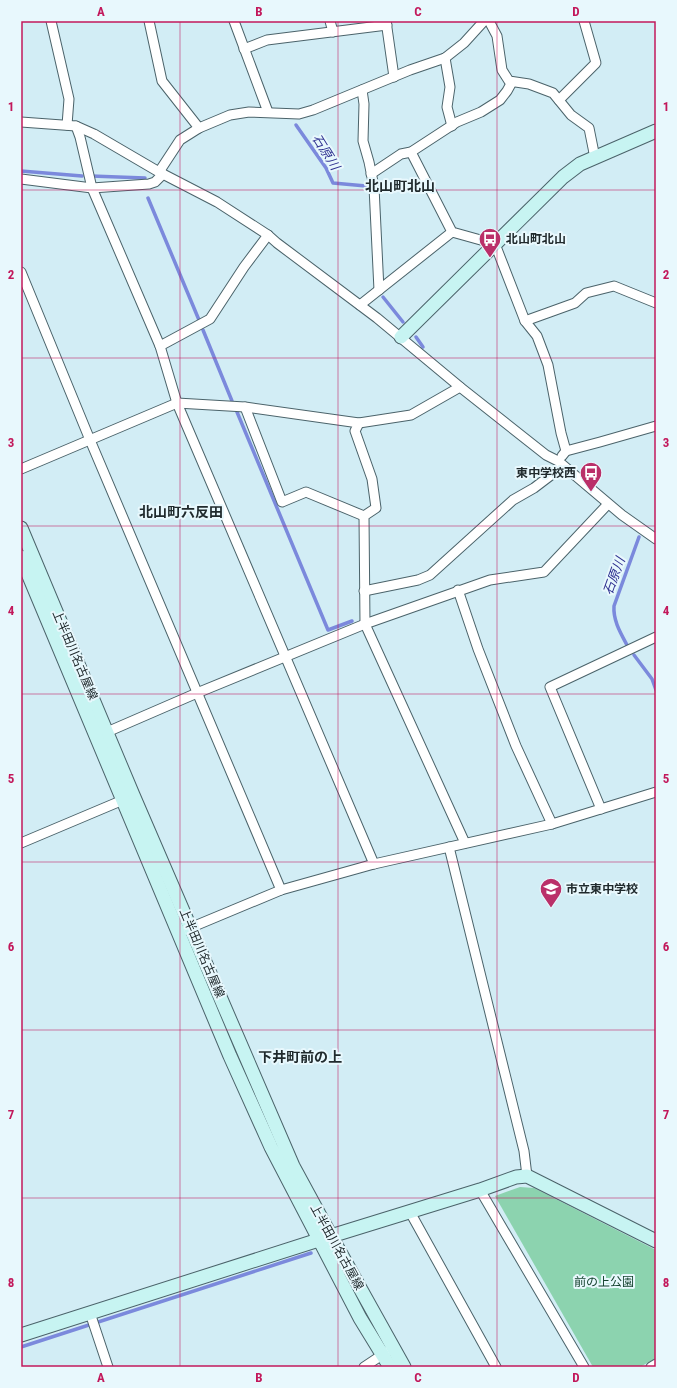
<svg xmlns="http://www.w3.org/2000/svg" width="677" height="1388" viewBox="0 0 677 1388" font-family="'Roboto Condensed','Noto Sans JP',sans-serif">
<rect width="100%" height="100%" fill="#d2edf5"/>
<polygon fill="#8cd3af" points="520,1187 534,1188 656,1250 656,1358 640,1367 593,1367 495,1196"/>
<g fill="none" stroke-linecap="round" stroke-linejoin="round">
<g stroke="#7b89dc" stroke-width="3.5">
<polyline points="296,125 326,168 333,183 366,186"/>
<polyline points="21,171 82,176"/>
<polyline points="91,176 145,178"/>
<polyline points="148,198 199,320"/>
<polyline points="383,297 403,322"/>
<polyline points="203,330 232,401"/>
<polyline points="416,337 423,347"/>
<polyline points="237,412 328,630 352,621"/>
<path d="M627,645C620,632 613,620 614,606L639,537"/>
<polyline points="634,655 652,679 656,690"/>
<polyline points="21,1347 311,1253"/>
</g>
<g stroke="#4b636a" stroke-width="11">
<g id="street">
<polyline points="51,21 69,99 67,125"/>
<polyline points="149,21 162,81 199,128"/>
<polyline points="234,21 268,112"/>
<polyline points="330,21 333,32"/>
<polyline points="386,21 394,77"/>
<polyline points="489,21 497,36 502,70 509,81 529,84 553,93 571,115 589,128 595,158"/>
<polyline points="244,49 267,40 387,25"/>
<polyline points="445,58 450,87 447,107 452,126"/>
<polyline points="362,90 364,104 363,141 369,162 374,187 379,290"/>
<polyline points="559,100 596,63 584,21"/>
<polyline points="21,122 76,126 94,134 159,172 217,202 268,235 277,243 377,318 460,387 546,455 558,461 622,515 656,539"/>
<polyline points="76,126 80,137 92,188 160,346 177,403 374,864"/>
<polyline points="411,152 452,232 495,244 525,321"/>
<polyline points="159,172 180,140 199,128 230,115 249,112 299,114 313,110 410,70 445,58 464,43 484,21"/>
<polyline points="371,174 401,154 411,152 457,122 481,112 500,100 507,91 512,82"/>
<polyline points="21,179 92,188 149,184 155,182 163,174"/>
<polyline points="21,272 90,440 281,890"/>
<polyline points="360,305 452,232"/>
<polyline points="160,346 210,319 244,267 268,235"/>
<polyline points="245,407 282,502 306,492 364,516"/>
<polyline points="359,423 355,431 372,479 376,508 364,516 365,624 465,843"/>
<polyline points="566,451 561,433 548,365 537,336 525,321 575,303 586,293 614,286 656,303"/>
<polyline points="562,456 566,451 600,442 656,426"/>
<polyline points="21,469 177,403 245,407 359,423 411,415 460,387"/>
<polyline points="458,590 478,649 516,746 552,824"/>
<polyline points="364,591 418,580 430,575 513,500 534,488 563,466"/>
<polyline points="107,732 197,693 365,624 490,580 544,572 608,504"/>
<polyline points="601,809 550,687 656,637"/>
<polyline points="21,843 123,800"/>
<polyline points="449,847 524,1151 527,1176"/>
<polyline points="185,930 281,890 374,864 552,824 656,792"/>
<polyline points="480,1190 584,1367"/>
<polyline points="410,1212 496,1367"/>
<polyline points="90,1313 108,1367"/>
<polyline points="364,1367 388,1351"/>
<polyline points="651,1367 656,1364"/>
</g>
</g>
<g stroke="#4b636a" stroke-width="15">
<g id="secondary">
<polyline points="401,337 563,177 580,164 656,131"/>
<polyline points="21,528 133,795 293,1166 331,1236 404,1367"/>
<polyline points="21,557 230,1056 271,1147 360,1318 390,1367"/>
<polyline points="21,1335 331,1236 480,1190 516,1177 527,1176 656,1241"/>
</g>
</g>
<use href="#street" stroke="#fff" stroke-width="9"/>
<use href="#secondary" stroke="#c7f4f2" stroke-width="13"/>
</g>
<path fill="none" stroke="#c2185b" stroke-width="1" stroke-opacity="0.55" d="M180,21V1367M338,21V1367M497,21V1367M21,190H656M21,358H656M21,526H656M21,694H656M21,862H656M21,1030H656M21,1198H656"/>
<defs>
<g id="bus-pin" transform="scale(1.15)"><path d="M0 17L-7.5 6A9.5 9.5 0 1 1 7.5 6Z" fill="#ba3069" stroke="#e8f8fd"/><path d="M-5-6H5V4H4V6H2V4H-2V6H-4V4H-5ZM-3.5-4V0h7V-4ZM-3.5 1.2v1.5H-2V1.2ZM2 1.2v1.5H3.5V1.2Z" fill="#fff"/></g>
<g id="school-pin" transform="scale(1.15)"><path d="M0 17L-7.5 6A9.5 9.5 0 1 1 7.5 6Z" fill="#ba3069" stroke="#e8f8fd"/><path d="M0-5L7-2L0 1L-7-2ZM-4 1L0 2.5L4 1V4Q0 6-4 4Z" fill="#fff"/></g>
</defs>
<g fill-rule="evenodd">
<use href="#bus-pin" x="490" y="239"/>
<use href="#bus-pin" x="591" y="473"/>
<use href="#school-pin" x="551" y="889"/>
</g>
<g text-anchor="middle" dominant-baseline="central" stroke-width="4" stroke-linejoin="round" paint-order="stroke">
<g font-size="12" font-weight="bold" fill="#202a2d" stroke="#e8f8fd" text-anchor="start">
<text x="506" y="239">北山町北山</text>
<text x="576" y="473" text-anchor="end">東中学校西</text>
<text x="566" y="889">市立東中学校</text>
</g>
<g font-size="12" fill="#202a2d" stroke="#e8f8fd">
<text transform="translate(75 655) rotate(67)">上半田川名古屋線</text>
<text transform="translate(202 953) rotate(67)">上半田川名古屋線</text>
<text transform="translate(337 1247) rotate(61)">上半田川名古屋線</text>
</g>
<g font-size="12" fill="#14422e" stroke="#e8f8fd">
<text x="604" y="1282">前の上公園</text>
</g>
<g font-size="13" font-style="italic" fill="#2e3090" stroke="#e8f8fd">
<text transform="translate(326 152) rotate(58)">石原川</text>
<text transform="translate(614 576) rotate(-70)">石原川</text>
</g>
<g font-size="14" font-weight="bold" fill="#202a2d" stroke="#e8f8fd">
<text x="400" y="186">北山町北山</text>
<text x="181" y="512">北山町六反田</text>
<text x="300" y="1057">下井町前の上</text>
</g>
</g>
<rect width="677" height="1388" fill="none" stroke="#e8f8fd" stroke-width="44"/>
<rect x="22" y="22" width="633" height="1344" fill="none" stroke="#c2185b" stroke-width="1.5"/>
<g font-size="13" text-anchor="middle" font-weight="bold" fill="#c2185b">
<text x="101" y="16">A</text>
<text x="259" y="16">B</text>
<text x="418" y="16">C</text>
<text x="576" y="16">D</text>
<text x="11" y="111">1</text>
<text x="666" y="111">1</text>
<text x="11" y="279">2</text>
<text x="666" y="279">2</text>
<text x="11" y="447">3</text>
<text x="666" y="447">3</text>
<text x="11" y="615">4</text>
<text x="666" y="615">4</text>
<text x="11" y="783">5</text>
<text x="666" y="783">5</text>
<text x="11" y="951">6</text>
<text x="666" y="951">6</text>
<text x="11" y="1119">7</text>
<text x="666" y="1119">7</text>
<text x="11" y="1287">8</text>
<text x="666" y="1287">8</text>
<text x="101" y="1382">A</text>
<text x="259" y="1382">B</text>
<text x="418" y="1382">C</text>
<text x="576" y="1382">D</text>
</g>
</svg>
